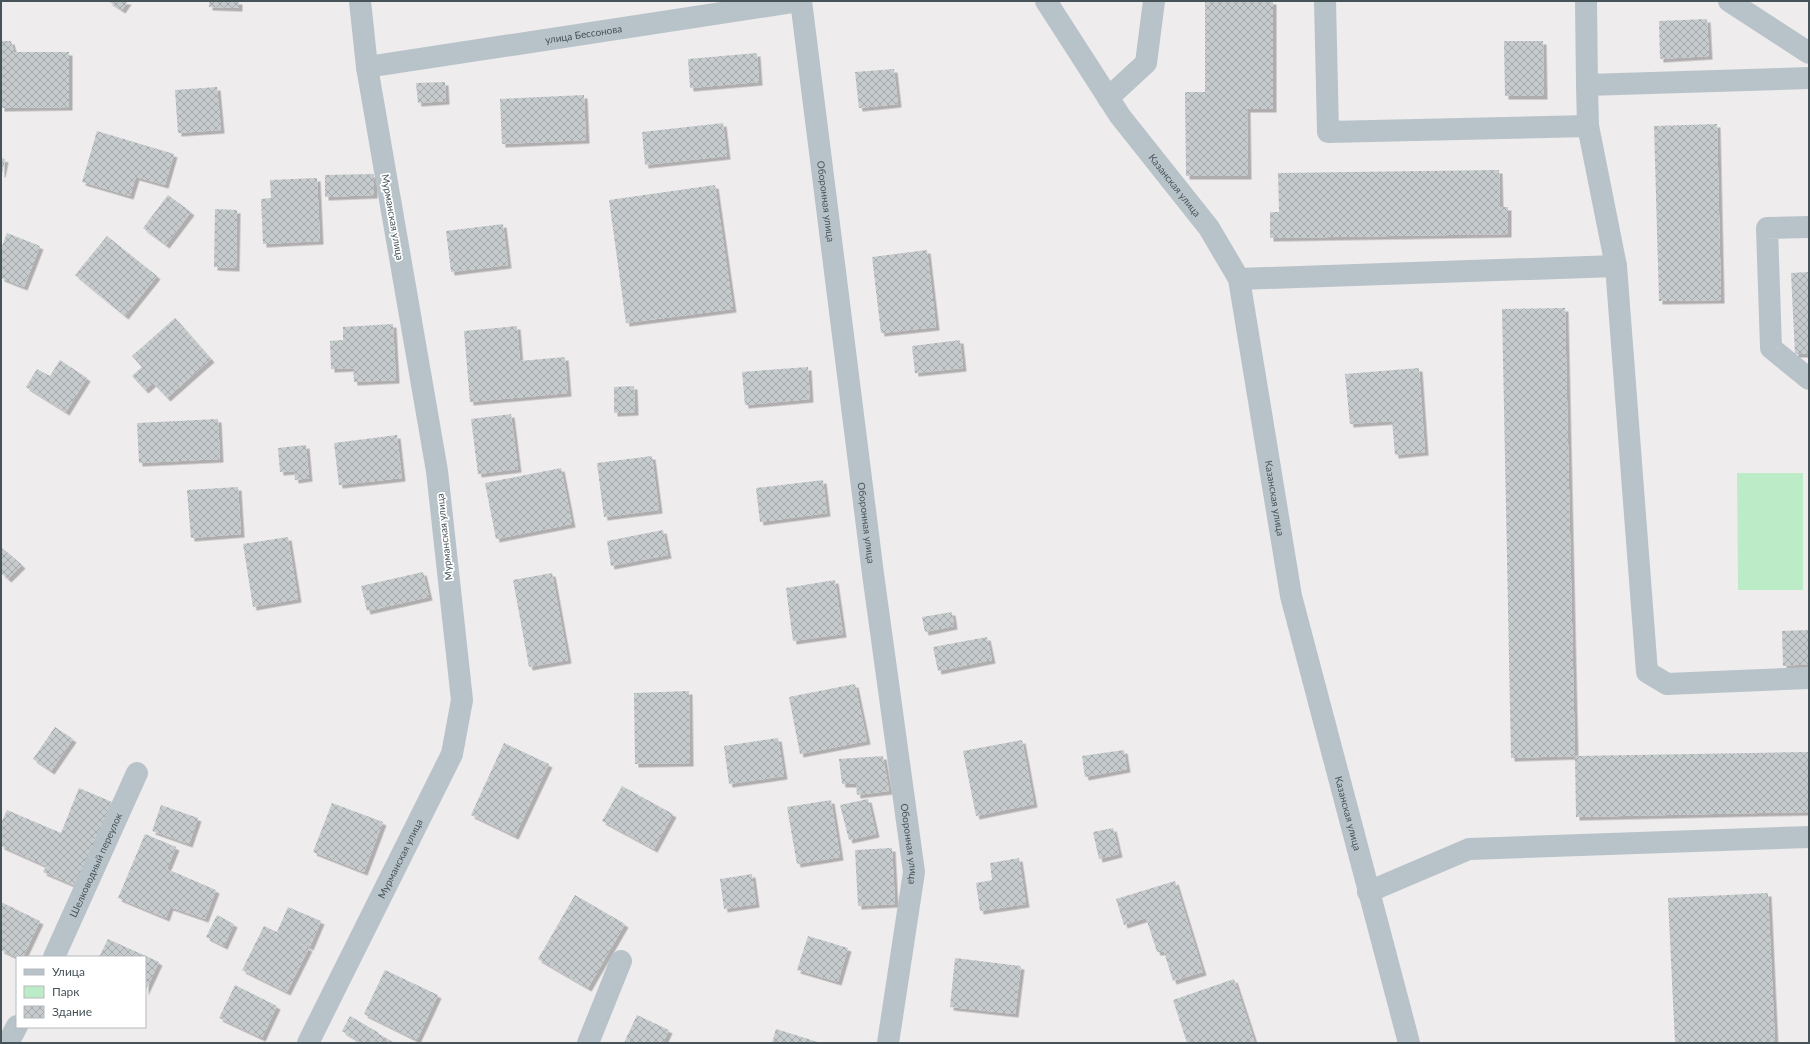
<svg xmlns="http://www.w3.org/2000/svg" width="1810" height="1044" viewBox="0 0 1810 1044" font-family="Lato,sans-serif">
<defs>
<pattern id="building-cross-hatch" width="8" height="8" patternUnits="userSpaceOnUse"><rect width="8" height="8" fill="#c6cbce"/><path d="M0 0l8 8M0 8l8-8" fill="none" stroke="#a3a7aa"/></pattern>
<filter id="shadow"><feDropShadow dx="3.5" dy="3.5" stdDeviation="0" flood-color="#0004"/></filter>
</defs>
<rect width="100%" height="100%" fill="#efeced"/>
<polygon fill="#bcecc7" points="1737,473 1803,473 1803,590 1738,590"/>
<g fill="url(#building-cross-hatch)" filter="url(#shadow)">
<polygon points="108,1 128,1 122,10"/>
<polygon points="209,1 239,1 239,8 209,7"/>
<polygon points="1205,1 1273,1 1273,109 1247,109 1248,176 1186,176 1185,92 1205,92"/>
<polygon points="1707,19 1709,56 1660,59 1659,21"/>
<polygon points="1,41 11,41 14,52 69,52 69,107 1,108"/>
<polygon points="1504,41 1543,41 1544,96 1505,96"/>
<polygon points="757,53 759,82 690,88 688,59"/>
<polygon points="894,69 898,104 859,108 855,72"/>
<polygon points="445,82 446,101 418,103 416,83"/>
<polygon points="217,87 221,130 178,133 175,90"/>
<polygon points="584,95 586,140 502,144 500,99"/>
<polygon points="723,123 727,156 645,165 642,132"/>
<polygon points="1717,124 1721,300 1659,301 1654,126"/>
<polygon points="97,131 174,154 165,185 136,177 130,196 82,182"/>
<polygon points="1,158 5,159 2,174 1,174"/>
<polygon points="1499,170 1500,207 1508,207 1508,234 1270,238 1270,212 1279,212 1278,173"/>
<polygon points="374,174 374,195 325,197 325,175"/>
<polygon points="317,178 320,241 263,244 261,199 271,198 270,180"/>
<polygon points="715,185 733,309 626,323 609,200"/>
<polygon points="168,195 191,212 166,245 143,228"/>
<polygon points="215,209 237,210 236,268 214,267"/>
<polygon points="503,224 508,265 451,272 446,231"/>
<polygon points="7,233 40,246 24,287 1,278 1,249"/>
<polygon points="107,236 157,276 125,316 75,275"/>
<polygon points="927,250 936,327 881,333 872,257"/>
<polygon points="1809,272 1809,354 1795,354 1791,273"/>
<polygon points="1565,308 1575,756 1511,758 1502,309"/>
<polygon points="175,318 211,359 167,398 153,383 145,390 132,376 142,367 132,356"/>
<polygon points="393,324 396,380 354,382 353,368 331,369 330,341 343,340 343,327"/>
<polygon points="517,326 520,361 565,357 568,393 470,402 464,331"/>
<polygon points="960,340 963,368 915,373 912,346"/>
<polygon points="60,360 87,378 66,412 26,387 37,369 50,376"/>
<polygon points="808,367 810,399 745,405 742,372"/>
<polygon points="1419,368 1425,452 1395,455 1392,421 1350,424 1345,374"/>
<polygon points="634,386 635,412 614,413 614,387"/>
<polygon points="511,414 518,469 478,474 471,419"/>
<polygon points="218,419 220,459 139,463 137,423"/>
<polygon points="397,435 402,478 339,485 334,443"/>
<polygon points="306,445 309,478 295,480 294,471 280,472 278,448"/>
<polygon points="652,456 659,510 604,517 597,463"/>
<polygon points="561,468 572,524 496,539 485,483"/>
<polygon points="823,480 827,513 760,522 756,488"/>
<polygon points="238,487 241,534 191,538 187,490"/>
<polygon points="663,530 668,555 611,566 607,541"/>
<polygon points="288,537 298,599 253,607 243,544"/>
<polygon points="1,547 22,565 8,579 1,573"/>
<polygon points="423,572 429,597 367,611 361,586"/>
<polygon points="552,573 568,660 529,667 513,580"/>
<polygon points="835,580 843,634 793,641 786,588"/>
<polygon points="952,612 954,626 925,632 922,617"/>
<polygon points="1809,630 1809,664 1783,666 1782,631"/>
<polygon points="987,637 992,660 938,671 933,647"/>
<polygon points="855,684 867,741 800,754 789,697"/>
<polygon points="689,691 690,763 635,764 634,693"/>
<polygon points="55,727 73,739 51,771 33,759"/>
<polygon points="778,738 784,776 729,784 724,746"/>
<polygon points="1022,740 1034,804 976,816 963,751"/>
<polygon points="504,743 549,764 515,836 471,815"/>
<polygon points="1124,750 1127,769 1085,777 1082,756"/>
<polygon points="1809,752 1809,812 1576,817 1575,756"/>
<polygon points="883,756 889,791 857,795 856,784 842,784 839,759"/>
<polygon points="622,786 673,814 654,849 602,821"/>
<polygon points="79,788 112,802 76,886 43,872 46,866 1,846 1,823 7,810 61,833"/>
<polygon points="868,799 876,834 849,840 840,805"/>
<polygon points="831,800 840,857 797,864 787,807"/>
<polygon points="332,803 383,822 364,872 313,852"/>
<polygon points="161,805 198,818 189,844 152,831"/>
<polygon points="1113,828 1119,854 1099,859 1093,832"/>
<polygon points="145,834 176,847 167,869 216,890 205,919 170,907 166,918 118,898"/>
<polygon points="892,848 895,904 858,906 855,850"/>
<polygon points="1019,858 1026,904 980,911 976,883 992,880 990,863"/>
<polygon points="752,874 756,904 724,909 720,879"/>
<polygon points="1175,881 1203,972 1173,981 1164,952 1157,952 1146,918 1124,925 1116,899"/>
<polygon points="1768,893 1775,1043 1675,1043 1668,898"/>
<polygon points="575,895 625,924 588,988 538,959"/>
<polygon points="1,902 40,921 23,957 16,957 1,950"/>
<polygon points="288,907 321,921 310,947 284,935 309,948 287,992 242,970 264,926 277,932"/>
<polygon points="217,915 234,924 224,946 206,937"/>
<polygon points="808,936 848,948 838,982 797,970"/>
<polygon points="108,939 159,962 145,992 145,957 99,957"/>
<polygon points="955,958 1021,966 1015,1014 950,1007"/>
<polygon points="385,970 438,995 417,1040 364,1014"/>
<polygon points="1234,979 1255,1043 1187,1043 1173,1000"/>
<polygon points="235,985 277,1006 262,1038 219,1018"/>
<polygon points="637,1015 669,1030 663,1043 624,1043"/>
<polygon points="350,1016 379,1033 373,1043 362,1043 342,1031"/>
<polygon points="776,1029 821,1043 772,1043"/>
<polygon points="379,1034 395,1043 375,1043"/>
</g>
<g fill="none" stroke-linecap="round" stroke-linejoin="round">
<g stroke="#b8c3c9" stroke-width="22">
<path id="s1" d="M801,1L873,574L914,872L888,1043"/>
<path id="s2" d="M1046,1L1120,116L1209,228L1239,279L1291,596L1409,1043"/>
<polyline points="1325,1 1328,132 1588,126"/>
<polyline points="1586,1 1587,85"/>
<polyline points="1729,1 1809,53"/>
<path id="s3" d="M367,67L800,1"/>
<polyline points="1108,98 1146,63 1154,1"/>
<polyline points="1809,227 1767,228 1771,348 1809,379"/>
<polyline points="1616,266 1647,672 1667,684 1809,678"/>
<polyline points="1239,279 1616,266 1588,126 1587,85 1809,78"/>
<polyline points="1368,892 1469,849 1809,837"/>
<path id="s4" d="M54,957L137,773"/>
<polyline points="8,1043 17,1026"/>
<path id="s5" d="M308,1043L452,754L462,700L437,471L367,67L360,1"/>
<polyline points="588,1043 621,961"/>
</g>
</g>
<g text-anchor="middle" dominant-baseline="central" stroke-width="3.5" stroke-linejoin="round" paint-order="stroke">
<g font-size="10" fill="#465359" stroke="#fff">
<text stroke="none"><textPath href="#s3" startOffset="219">улица Бессонова</textPath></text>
<text stroke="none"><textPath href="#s2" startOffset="225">Казанская улица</textPath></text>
<text stroke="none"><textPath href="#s1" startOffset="202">Оборонная улица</textPath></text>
<text transform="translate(393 217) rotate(80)">Мурманская улица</text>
<text stroke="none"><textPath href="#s2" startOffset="561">Казанская улица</textPath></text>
<text stroke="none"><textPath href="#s1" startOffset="526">Оборонная улица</textPath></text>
<text transform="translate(444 537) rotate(-96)">Мурманская улица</text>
<text stroke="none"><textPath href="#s2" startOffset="885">Казанская улица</textPath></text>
<text stroke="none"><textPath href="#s1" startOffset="850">Оборонная улица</textPath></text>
<text stroke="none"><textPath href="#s5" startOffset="206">Мурманская улица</textPath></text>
<text stroke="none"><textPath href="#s4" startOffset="101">Шелководный переулок</textPath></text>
</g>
</g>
<rect width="1810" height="1044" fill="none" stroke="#465359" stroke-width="4"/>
<rect x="16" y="956" width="130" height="72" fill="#ffffff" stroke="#b5babd"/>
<rect x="24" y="969" width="20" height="6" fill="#b8c3c9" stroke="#b5babd"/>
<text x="52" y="976" font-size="12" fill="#465359">Улица</text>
<rect x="24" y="986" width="20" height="12" fill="#bcecc7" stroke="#b5babd"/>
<text x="52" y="996" font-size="12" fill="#465359">Парк</text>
<rect x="24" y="1006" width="20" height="12" fill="url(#building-cross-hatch)" stroke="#b5babd"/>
<text x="52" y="1016" font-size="12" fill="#465359">Здание</text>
</svg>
